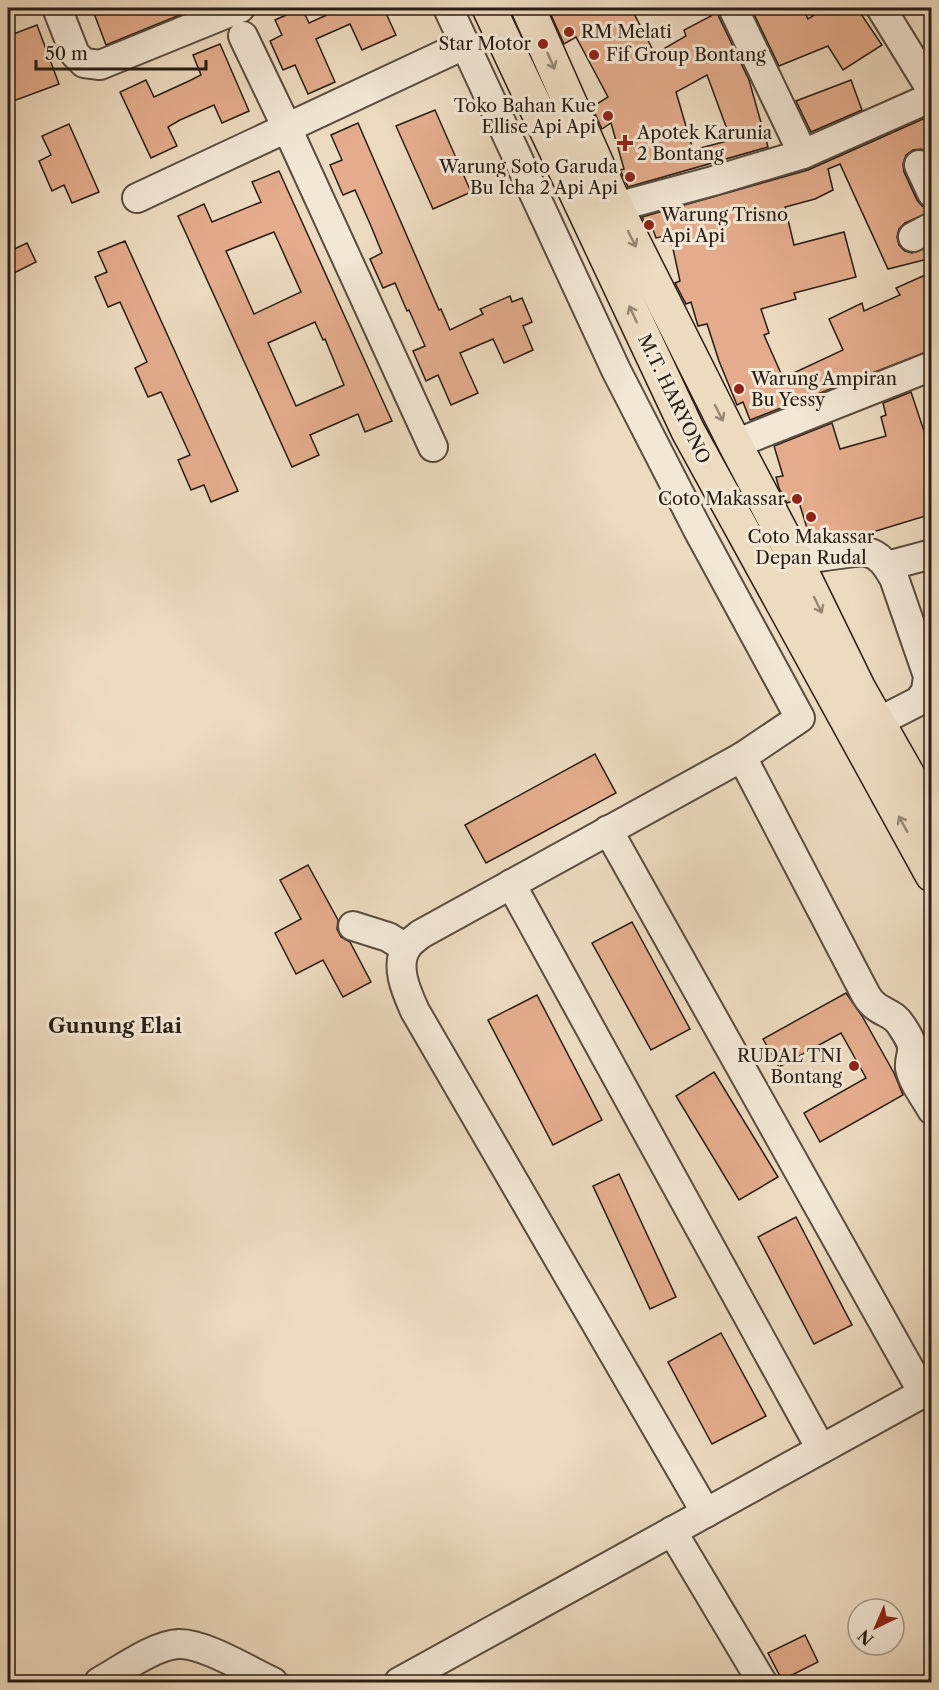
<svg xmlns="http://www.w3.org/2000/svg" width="939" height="1690" viewBox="0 0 939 1690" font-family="'Libre Caslon Text',serif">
<rect width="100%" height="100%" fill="#eddbc0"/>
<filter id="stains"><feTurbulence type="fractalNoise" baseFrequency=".00333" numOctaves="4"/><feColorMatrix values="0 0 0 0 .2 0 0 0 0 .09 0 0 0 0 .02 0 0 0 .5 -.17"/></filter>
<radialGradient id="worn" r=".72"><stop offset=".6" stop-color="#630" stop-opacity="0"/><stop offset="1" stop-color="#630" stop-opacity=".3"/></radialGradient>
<g fill="#e4ac8c" stroke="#281d15" stroke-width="1.5" fill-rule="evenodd">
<polygon points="92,8 197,8 106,45"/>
<polygon points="302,8 309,23 342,8 387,8 384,9 396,35 362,50 350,24 316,39 335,82 308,94 295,65 283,70 270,41 282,35 275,20"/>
<path d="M548,8H631L655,54L686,36L684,30L711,16L706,8H717L718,15L749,80L768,147L628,187L620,170L624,169L611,123L602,129L592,107L608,97L576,37L564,44ZM707,75L731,140L693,150L676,92Z"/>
<polygon points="751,8 803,8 808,19 825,8 857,8 882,45 843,70 828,46 779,66"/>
<polygon points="37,25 59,84 8,103 8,36"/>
<polygon points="220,44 249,111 222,123 214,105 180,120 168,127 177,146 151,158 120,92 146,80 154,97 189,81 201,75 193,55"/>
<polygon points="851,80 862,110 811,132 796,101"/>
<polygon points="435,110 471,192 433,209 396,126"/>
<polygon points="932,115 932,155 921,149 913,150 906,155 903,164 904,172 917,200 922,206 932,211 905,223 899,229 897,237 899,245 905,251 912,253 932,246 932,258 888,269 840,164 828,169 833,190 815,199 785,207 794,245 844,232 856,277 794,293 796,299 761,309 769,333 764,335 783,378 843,350 829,319 862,303 864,311 900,295 896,288 932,272 932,350 750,420 743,402 737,405 719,361 707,324 698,326 691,302 686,304 675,283 680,281 670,235 656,238 652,227 647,228 642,217 808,170"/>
<polygon points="358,123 439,310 441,309 450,330 483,314 480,309 510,296 512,302 522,298 532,322 523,326 533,350 504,363 493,339 460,353 478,393 451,405 438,375 426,381 413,351 425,346 409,310 407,311 395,283 383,288 370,259 382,253 371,226 355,190 343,195 330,165 342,160 331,135"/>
<polygon points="69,124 99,192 72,203 64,185 52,191 39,161 51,155 42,136"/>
<path d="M279,171L392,421L365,432L358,414L310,435L319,455L292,467L178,216L204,204L212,222L261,202L252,182ZM274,232L301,292L254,314L226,251ZM315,322L323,340L325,339L344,385L296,406L268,343Z"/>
<polygon points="125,241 238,491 211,502 204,485 191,490 178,460 190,455 161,392 148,397 135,368 147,362 120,302 108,307 95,277 107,272 98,252"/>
<polygon points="27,243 36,262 8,276 8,252"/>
<polygon points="911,392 932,455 932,514 863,535 811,541 798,499 787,503 779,488 776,477 783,476 774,446 832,423 840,449 886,436 881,417 886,415 883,403"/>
<polygon points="595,754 616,793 486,863 465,825"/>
<polygon points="308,865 338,920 337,929 341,937 350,942 371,982 343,997 323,960 296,974 275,933 301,919 280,880"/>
<polygon points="632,922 690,1029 651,1050 592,943"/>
<polygon points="846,993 862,1016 894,1073 903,1095 820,1142 804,1113 866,1078 841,1033 779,1067 763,1039"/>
<polygon points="537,995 602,1120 553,1145 488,1020"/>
<polygon points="714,1072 778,1177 739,1200 676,1096"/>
<polygon points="619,1174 676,1297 650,1309 593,1186"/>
<polygon points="796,1217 852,1325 814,1344 758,1237"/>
<polygon points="721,1333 766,1416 712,1444 668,1362"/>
<polygon points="805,1635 818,1662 782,1680 768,1653"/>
</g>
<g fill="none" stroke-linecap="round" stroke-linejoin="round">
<g stroke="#594c40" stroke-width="32">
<g id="minor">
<polyline points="57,8 75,54 84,63 100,65 240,8"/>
<path d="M448,8L616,370L697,528L800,718L742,757L421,934C416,938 410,942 407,947C394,966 407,993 415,1011L706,1513"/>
<polyline points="733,8 803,154"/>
<polyline points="881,8 932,91"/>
<polyline points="243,36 287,128 433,447"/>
<polyline points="919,165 932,193"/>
<polyline points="137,198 466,44"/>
<polyline points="616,207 713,181 803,154 932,97"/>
<polyline points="913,237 932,227"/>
<polyline points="735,444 932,366"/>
<path d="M796,560C810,559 857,550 867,552C881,555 888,568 894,578L928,676L926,691L919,701L878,722"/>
<polyline points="887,566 932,554"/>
<path d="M742,757L866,995C877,1014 892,1010 901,1025C905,1031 913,1043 912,1050C912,1056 909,1062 910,1068C913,1083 925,1097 932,1110"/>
<polyline points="608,830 923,1393"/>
<polyline points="511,884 821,1449"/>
<polyline points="353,926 388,937 406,948"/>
<polyline points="672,1531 762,1682"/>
<path d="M99,1682C119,1671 155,1645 178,1644C202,1642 251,1672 273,1682"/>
<polyline points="399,1682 932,1388"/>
</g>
</g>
<g stroke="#281d15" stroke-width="36">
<g id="major">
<polyline points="489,8 688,431 932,875"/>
<polyline points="528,8 616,207 735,444 796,560 859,689 932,817"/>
</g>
</g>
<use href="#minor" stroke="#f3e8d6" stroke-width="28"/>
<use href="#major" stroke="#eddbc0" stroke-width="33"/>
</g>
<defs><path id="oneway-shaft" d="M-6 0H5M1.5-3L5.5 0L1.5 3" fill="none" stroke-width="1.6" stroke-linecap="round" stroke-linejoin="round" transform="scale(1.5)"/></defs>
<g stroke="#948673">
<use href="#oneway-shaft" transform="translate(551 61) rotate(66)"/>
<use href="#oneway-shaft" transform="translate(632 239) rotate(63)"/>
<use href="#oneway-shaft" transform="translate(633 314) rotate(-115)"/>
<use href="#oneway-shaft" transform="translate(719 413) rotate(63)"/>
<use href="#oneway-shaft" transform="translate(818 605) rotate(64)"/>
<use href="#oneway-shaft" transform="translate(903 824) rotate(-119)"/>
</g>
<g fill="#8f2418" stroke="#f3e8d6" stroke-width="2">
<circle cx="569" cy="32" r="6"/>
<circle cx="543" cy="44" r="6"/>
<circle cx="594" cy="55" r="6"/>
<circle cx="608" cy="116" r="6"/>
<path d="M622 134h6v6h6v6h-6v6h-6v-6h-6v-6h6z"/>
<circle cx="630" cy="177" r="6"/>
<circle cx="649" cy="225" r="6"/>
<circle cx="739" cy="389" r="6"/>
<circle cx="797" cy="499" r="6"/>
<circle cx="811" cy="517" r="6"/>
<circle cx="854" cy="1066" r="6"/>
</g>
<g text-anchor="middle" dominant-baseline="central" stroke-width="6" stroke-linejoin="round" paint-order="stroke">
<g font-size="18" fill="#281d15" stroke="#f3e8d6" text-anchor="start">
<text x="581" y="32">RM Melati</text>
<text x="531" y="44" text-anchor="end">Star Motor</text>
<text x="606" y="55">Fif Group Bontang</text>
<text x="596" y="106" text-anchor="end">Toko Bahan Kue<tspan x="596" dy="21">Ellise Api Api</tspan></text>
<text x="637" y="133">Apotek Karunia<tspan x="637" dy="21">2 Bontang</tspan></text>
<text x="618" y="167" text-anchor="end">Warung Soto Garuda<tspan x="618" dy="21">Bu Icha 2 Api Api</tspan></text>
<text x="661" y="215">Warung Trisno<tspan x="661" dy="21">Api Api</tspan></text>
<text x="751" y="379">Warung Ampiran<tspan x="751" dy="21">Bu Yessy</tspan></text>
<text x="785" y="499" text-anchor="end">Coto Makassar</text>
<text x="811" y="537" text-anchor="middle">Coto Makassar<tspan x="811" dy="21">Depan Rudal</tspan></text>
<text x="842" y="1056" text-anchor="end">RUDAL TNI<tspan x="842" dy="21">Bontang</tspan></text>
</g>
<g font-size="18" fill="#281d15" stroke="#f3e8d6">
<text transform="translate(674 399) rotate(64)">M.T. HARYONO</text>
</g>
<g font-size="21" font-weight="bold" fill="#281d15" stroke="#f3e8d6">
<text x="115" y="1025">Gunung Elai</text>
</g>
</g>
<rect width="939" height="1690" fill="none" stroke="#eddbc0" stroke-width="30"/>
<rect x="9" y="9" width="921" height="1672" fill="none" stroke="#281d15" stroke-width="3"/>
<rect x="15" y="15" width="909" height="1660" fill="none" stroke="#281d15" stroke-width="1.5"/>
<g transform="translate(876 1627) rotate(224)"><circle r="28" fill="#f3e8d6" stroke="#a29789" stroke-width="1.5"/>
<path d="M0-4.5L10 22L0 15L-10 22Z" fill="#8f2418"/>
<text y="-9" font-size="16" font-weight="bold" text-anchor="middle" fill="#281d15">N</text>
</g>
<path d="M36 60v9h170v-9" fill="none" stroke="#281d15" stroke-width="3"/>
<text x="45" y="60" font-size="18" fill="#281d15" stroke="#f3e8d6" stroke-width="4.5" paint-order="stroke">50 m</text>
<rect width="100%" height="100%" filter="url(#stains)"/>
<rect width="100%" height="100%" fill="url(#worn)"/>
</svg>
